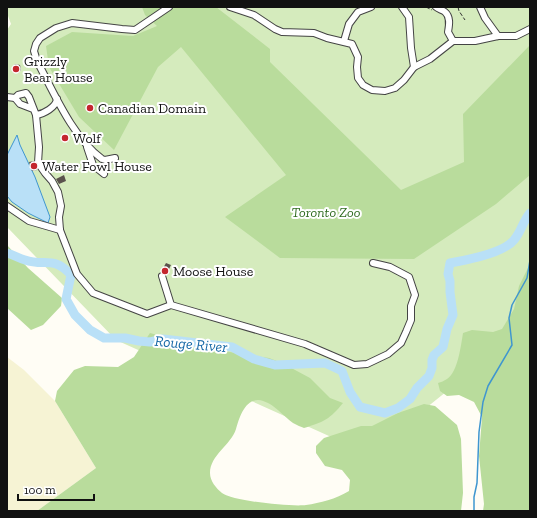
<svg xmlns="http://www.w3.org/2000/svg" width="537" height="518" viewBox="0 0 537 518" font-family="'Zilla Slab',serif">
<rect width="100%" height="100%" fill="#fffdf5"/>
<polygon fill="#f6f3d4" points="7,357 24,370 55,401 96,468 37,511 7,511"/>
<polygon fill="#d5ebbd" points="7,7 530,7 530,324 369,454 116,340 7,227 7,30 11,24 7,13"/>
<g fill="#b9dc9c">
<polygon points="142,7 216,7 270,49 270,62 401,190 464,162 463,114 530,45 530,175 496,204 414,259 280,258 225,217 286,175 181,47 158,67 114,150 79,117 49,67 46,46 72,32 133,36 157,26 145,15"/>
<polygon points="7,245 28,268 62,298 61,306 43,325 31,330 7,308"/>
<path d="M530,264V511H483L484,504L479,456L482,417L474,402L459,395L447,396L440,391L438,383C441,382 444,381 447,379C458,372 461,345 463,333L472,330L493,332L502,329L514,309L519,286Z"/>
<path d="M150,333L210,349L269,358L282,363L310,378L330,398L343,403C330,419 324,422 304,428C301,427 297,425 293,423C283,416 272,401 258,400C244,400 239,419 236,429C231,445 210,455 210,473C210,481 216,488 222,493C232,501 292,507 306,505C320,503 336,499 349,491L350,480L342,470L325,466L316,453V446L324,438L361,426H372L398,413L424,404L435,406L457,425L461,439L463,493L461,511H37L96,468L55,401L57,391L74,370L85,366L118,367L134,357Z"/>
</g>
<polygon fill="#b9e0f7" stroke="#3f96cf" points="17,135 20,145 35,177 50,217 48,223 28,213 12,202 7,196 7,155"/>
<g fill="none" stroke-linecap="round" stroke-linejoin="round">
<polyline stroke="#3f96cf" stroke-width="1.5" points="474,511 474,497 477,483 479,432 483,402 488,386 512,345 509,318 512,305 527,278 530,260"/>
<path stroke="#b9e0f7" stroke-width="9" d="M7,253C14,255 18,258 25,260C45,267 53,255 71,275L66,299L75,315L90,330L104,338H125L139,341L150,342L163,339L232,347L254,359L275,365L325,363L342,371L350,392L360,407L385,413L398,408L410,399L417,388L429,376L432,368V360L434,355L443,347L447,329L453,315L450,292V281L448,274L450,263C467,260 504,253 514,240C521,232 523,221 530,213"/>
</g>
<g fill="#5a524d">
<polygon points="15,64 20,65 21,70 17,73 12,68"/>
<polygon points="34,161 34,165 37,170 32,171 29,162"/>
<polygon points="64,175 66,181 59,184 56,179"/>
<polygon points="166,263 171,265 166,275 165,272 161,272"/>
</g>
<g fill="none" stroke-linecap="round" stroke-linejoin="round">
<g stroke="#444" stroke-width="8">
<g id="minor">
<polyline points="230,7 254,15 275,29 282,32 314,33 327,38 352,44 358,57 357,67 358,78 363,85 372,90 385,91 395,88 404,80 414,67 430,59 453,41 475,41 498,36 516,36 530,29"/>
<polyline points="402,7 409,17 411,48 414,67"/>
<path d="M436,7C438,9 443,10 445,12C451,17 449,26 448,32L453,41"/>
<polyline points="480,7 485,18 498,36"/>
<polyline points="344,41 349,24 358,12 371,7"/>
<polyline points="7,97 15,98"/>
<polyline points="33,109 20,104 15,98 18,95 26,93 29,97 36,115 39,147 38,163 45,173 52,181 58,192 61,206 59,217 60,230 77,274 93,293 147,314 171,305 305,344 354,365 367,364 388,354 401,343 406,332 411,320 411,306 415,295 409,277 390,267 373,263"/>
<path d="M36,115C44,114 56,107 57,99"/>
<polyline points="87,147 93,165 104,174"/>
<path d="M115,158L105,160L102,159C73,138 54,93 37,61L34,51L36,44L40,38L56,28L72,23L122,29L135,30L169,7"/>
<polyline points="7,206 29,221 60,230"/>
<polyline points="162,276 171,305"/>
</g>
</g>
<g stroke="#333" stroke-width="1" stroke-dasharray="4 2" stroke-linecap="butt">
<polyline points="426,7 432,10"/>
<polyline points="458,7 459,11 465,20"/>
</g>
<use href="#minor" stroke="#fff" stroke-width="6"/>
</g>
<g fill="#c4262e" stroke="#fff" stroke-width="1.5">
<circle cx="16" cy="69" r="4"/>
<circle cx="90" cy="108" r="4"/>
<circle cx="65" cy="138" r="4"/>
<circle cx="34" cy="166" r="4"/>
<circle cx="165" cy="271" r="4"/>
</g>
<g text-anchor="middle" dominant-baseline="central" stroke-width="4" stroke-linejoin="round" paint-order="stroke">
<g font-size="14" fill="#111" stroke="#fff" text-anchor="start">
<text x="24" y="61">Grizzly<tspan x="24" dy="16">Bear House</tspan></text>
<text x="98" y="108">Canadian Domain</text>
<text x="73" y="138">Wolf</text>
<text x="42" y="166">Water Fowl House</text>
<text x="173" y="271">Moose House</text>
</g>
<g font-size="14" font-style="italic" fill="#2f6b1f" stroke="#fff">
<text x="326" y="212">Toronto Zoo</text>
</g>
<g font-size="15" font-style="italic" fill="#1768a6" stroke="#fff">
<text transform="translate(191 344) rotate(5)">Rouge River</text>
</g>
</g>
<rect width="537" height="518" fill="none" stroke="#111111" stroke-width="16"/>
<path d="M18 494v6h76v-6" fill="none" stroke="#111111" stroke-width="2"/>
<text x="24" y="494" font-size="12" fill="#111111" stroke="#ffffff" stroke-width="3" paint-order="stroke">100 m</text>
</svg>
